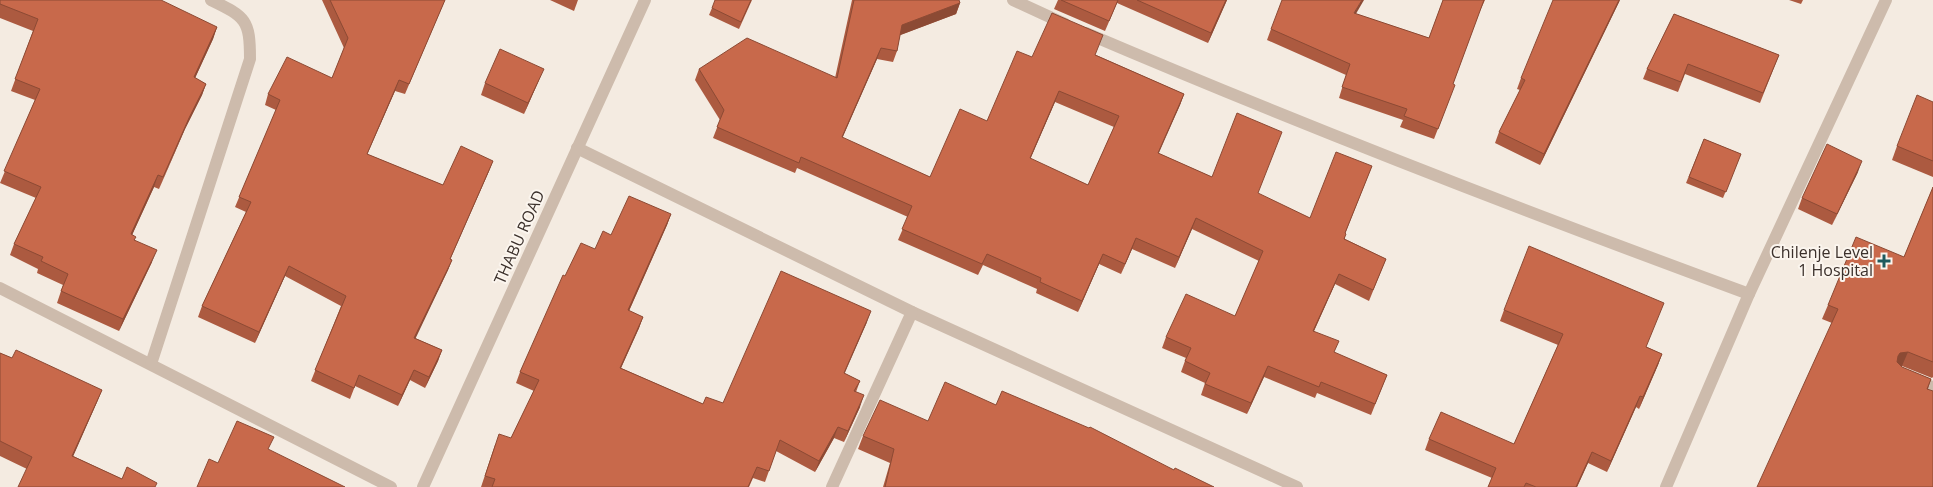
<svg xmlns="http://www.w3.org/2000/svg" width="1933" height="487" viewBox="0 0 1933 487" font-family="'Open Sans',sans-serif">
<rect width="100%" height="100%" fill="#f4ebe1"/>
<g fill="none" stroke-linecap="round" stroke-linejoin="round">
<polyline stroke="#cdbbac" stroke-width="12" points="1913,380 1933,387"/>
<g stroke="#cdbbac" stroke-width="12">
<polyline points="1013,0 1065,24"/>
<path d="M1086,33C1304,126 1526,212 1749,294"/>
<polyline points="577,148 912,312 1297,487"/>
<polyline points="0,288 391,487"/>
<path d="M151,364L250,59C250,20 246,17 211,0"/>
<polyline points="423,487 645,0"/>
<polyline points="832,487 912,312"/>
<polyline points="1666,487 1749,294 1886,0"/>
</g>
</g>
<g fill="#ac5a40" fill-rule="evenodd">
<polygon points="0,0 217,27 213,39 195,78 206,84 202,95 185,129 159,189 154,187 132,235 135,240 152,262 119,331 57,303 63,285 37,273 38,269 10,255 14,244 36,198 0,183 35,100 11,91 33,31 0,18"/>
<polygon points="322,0 445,0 405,94 395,91 367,154 443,185 493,161 489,171 450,259 452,260 448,270 415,338 442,350 438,361 425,388 410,380 398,406 355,386 350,399 311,381 341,306 285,276 255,343 198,317 202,306 246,212 235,207 276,110 265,105 268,94 332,78 344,48"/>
<polygon points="550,0 578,0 574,11"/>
<polygon points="752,0 739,29 709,15 712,8"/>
<path d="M852,0H959L960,3L956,14L900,35L897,51L893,62L877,59L842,138L930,177L987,121L1032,57L1096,55L1184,94L1180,105L1158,153L1212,177L1258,194L1310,218L1372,166L1345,234V239L1386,259L1369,301L1335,284L1314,331L1335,353L1387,375L1371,415L1317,393L1315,398L1264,377L1247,414L1201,395L1205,383L1181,372L1186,358L1162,348L1166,337L1235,316L1259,261L1192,229L1175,268L1132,249L1121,274L1099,264L1078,312L1036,293L1037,289L983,265L978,275L898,240L908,217L797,168L795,173L713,138L720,120L695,80L699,69L835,78ZM1055,102L1114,127L1088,185L1030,159Z"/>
<polygon points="1058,0 1227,0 1208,43 1117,3 1105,31 1054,9"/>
<polygon points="1443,0 1485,0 1479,13 1453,84 1451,95 1434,139 1400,127 1403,120 1339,98 1346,75 1267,40 1271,29 1356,14 1429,38"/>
<polygon points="1620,0 1540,165 1495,143 1499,132 1520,90 1517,89 1521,78"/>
<polygon points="1789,0 1803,0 1801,4"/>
<polygon points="1674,14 1779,55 1760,103 1685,74 1678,92 1643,79 1647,69"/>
<polygon points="539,80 524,114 481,95 485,83"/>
<polygon points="1933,102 1933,177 1892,160 1897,146"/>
<polygon points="1704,139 1741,154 1723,198 1686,183"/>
<polygon points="1858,172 1832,225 1798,209 1802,198"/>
<polygon points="1933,187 1933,377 1932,378 1902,366 1901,367 1931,379 1928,389 1933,487 1832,323 1822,319 1828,305 1904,257"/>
<polygon points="671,214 667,225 629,311 643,317 639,328 621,368 703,404 723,403 867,322 844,373 860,381 856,392 860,407 844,442 834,438 815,472 776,451 765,482 753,478 749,487 481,487 495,445 511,438 534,391 516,383 520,372 565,276 611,235"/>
<polygon points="1504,310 1647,347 1662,354 1658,365 1639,409 1636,407 1607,472 1588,463 1577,487 1488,487 1492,478 1425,450 1429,439 1514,444 1558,345 1500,321"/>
<polygon points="0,353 12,358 102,390 97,402 73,456 122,479 157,483 27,469 0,456"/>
<polygon points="996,405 1174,470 1214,487 883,487 890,463 858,449 863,436"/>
</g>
<g fill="#8c4a34">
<polygon points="1226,0 1227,0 1208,43 1211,33"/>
<polygon points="1362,0 1364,0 1350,24 1354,13"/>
<polygon points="1619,0 1620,0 1540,165 1544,154"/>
<polygon points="960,3 956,14 898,36 902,25"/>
<polygon points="217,27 213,39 190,89 194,77"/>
<polygon points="881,48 877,59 838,148 842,137"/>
<polygon points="544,69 539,80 524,114 528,103"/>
<polygon points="399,80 395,91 363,164 367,154"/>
<polygon points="206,84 202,95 185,129 159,189 189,118"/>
<polygon points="1059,91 1055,102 1026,169 1030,158"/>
<polygon points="1184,94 1180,105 1154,164 1158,153"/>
<polygon points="493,161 489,171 446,269 450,259"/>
<polygon points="1862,161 1858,172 1832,225 1837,214"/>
<polygon points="158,175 154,187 127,246 131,234"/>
<polygon points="671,214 667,225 624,322 628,310"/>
<polygon points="1196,218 1192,229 1175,268 1179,257"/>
<polygon points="1136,238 1132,249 1121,274 1125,264"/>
<polygon points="157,250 152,262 119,331 123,319"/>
<polygon points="1103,254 1099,264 1078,312 1082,301"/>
<polygon points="452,260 448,270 411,348 414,338"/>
<polygon points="289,266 285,276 255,343 259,332"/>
<polygon points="1339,274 1335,284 1309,342 1313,331"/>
<polygon points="871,311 867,322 840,384 844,373"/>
<polygon points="643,317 639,328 616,379 620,368"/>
<polygon points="442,350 438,361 425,388 429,377"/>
<polygon points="1908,352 1902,366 1895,367 1898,356 1900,353"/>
<polygon points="1662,354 1658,365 1639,409 1643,397"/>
<polygon points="1268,366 1264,377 1247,414 1251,403"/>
<polygon points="414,370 410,380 398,406 402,395"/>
<polygon points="102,390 97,402 68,468 72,456"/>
<polygon points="864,395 860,407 844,442 848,431"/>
<polygon points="1640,396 1636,407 1607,472 1611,461"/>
<polygon points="838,427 834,438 815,472 819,461"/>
<polygon points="1592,452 1588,463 1577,487 1576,487"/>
</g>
<g fill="#c8694b" stroke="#8c4a34" fill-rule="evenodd">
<polygon points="0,0 161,0 217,27 194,77 206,84 189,118 163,177 158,175 131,234 136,237 134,240 157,250 123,319 61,291 68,274 41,261 43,257 14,244 41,187 4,171 40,89 15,79 38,19 0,4"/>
<polygon points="330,0 445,0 409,84 399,80 367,154 443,185 461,146 493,161 450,259 452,260 414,338 442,350 429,377 414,370 402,395 359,375 354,388 315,370 346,296 289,266 259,332 202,306 251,202 239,197 280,100 268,94 287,57 332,78 348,38"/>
<polygon points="715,0 751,0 741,22 712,8"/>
<path d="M854,0H959L960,3L902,25L897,51L881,48L842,137L930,177L960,109L987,121L1017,51L1032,57L1052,13L1103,35L1095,55L1184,94L1158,153L1212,177L1237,113L1282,132L1258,193L1310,218L1336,152L1372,166L1345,233L1346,234L1344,239L1386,259L1373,290L1339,274L1313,331L1339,341L1334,352L1387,375L1375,404L1321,382L1319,387L1268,366L1251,403L1205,384L1210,373L1185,361L1191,348L1166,337L1186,294L1235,316L1263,251L1196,218L1179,257L1136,238L1125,264L1103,254L1082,301L1040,282L1041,278L987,254L982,264L902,229L912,206L801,157L799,163L717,127L724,110L699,69L747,38L837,78ZM1059,91L1119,116L1088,185L1030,158Z"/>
<polygon points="1061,0 1118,0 1109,21"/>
<polygon points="1137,0 1226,0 1211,33"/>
<polygon points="1282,0 1362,0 1354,13 1429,38 1443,0 1484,0 1453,84 1455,85 1438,129 1404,116 1407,109 1342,87 1350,64 1271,29"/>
<polygon points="1553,0 1619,0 1544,154 1499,132 1525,80 1521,78"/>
<polygon points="1674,14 1779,55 1763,93 1688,64 1681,82 1647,69"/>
<polygon points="500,49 544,69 528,103 485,83"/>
<polygon points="1917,95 1933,102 1933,161 1897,146"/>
<polygon points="1704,139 1741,154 1726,192 1689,177"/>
<polygon points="1827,144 1862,161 1837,214 1802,198"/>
<polygon points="1933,187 1933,362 1908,352 1900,353 1898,356 1897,362 1902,367 1931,379 1927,389 1933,391 1933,487 1757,487 1838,309 1828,305 1856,237 1904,257"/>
<polygon points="629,196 671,214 628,310 643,317 620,368 703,404 706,397 723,403 781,271 871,311 844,373 860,381 854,391 864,395 848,431 838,427 819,461 780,440 769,471 757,467 748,487 492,487 495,479 485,476 499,434 511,438 539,380 520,372 563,275 565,276 581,243 595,249 603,231 611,235"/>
<polygon points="1529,246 1664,303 1646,347 1662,354 1643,397 1640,396 1611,461 1592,452 1576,487 1536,487 1526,483 1524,487 1488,487 1496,468 1429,439 1441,412 1514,444 1563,334 1504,310"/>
<polygon points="16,350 102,390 72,456 122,479 127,467 157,483 155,487 18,487 32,457 0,441 0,353 12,358"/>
<polygon points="945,382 996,405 1002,391 1089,428 1090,427 1174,470 1175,468 1214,487 885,487 894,449 863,436 880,400 928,421"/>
<polygon points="237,421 274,437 268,449 345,487 197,487 209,459 218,463"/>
</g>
<path fill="#1f5a5e" stroke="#fbf5ee" stroke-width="2" d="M1881.5 253.5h5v5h5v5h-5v5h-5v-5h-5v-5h5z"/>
<g text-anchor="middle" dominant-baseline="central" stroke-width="4" stroke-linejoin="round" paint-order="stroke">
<g font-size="16" fill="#3b302b" stroke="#fbf5ee">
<text transform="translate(519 237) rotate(-66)">THABU ROAD</text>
</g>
<g font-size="16" fill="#3b302b" stroke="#fbf5ee" text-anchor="end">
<text x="1873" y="252">Chilenje Level<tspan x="1873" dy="18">1 Hospital</tspan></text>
</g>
</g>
</svg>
